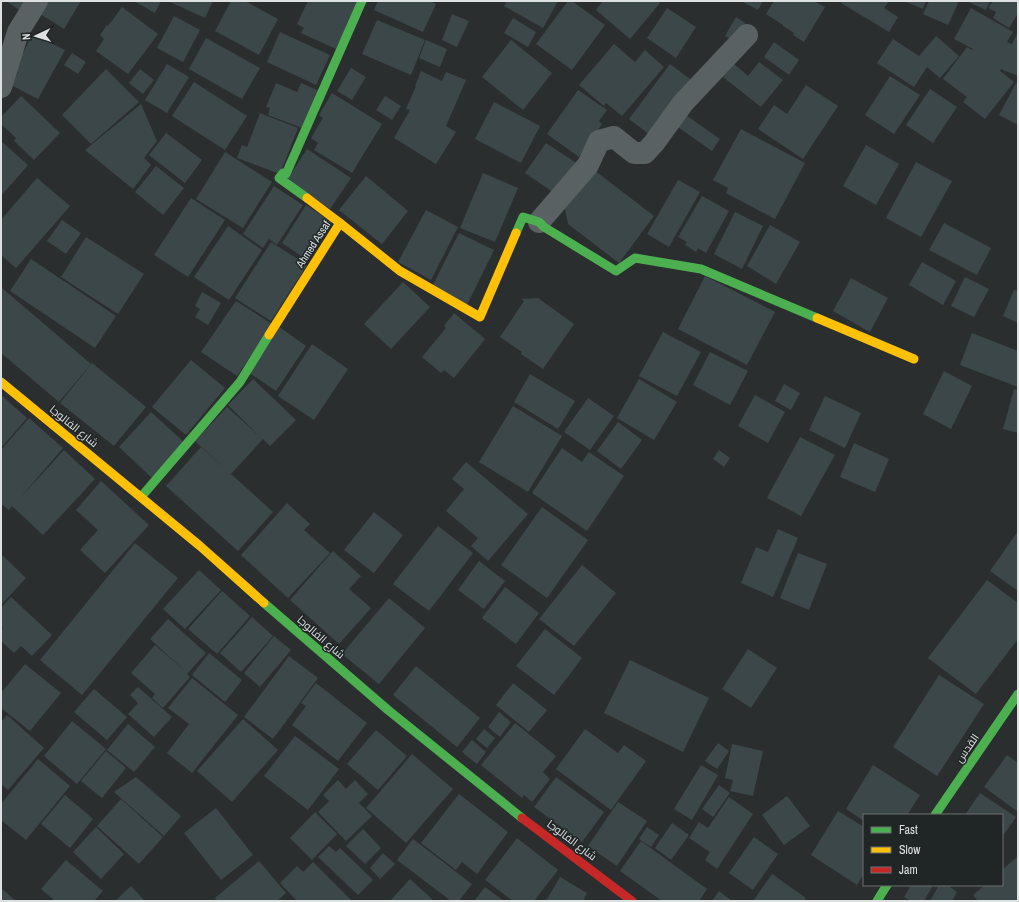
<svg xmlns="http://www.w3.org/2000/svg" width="1019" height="902" viewBox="0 0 1019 902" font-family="'Archivo Narrow',Cairo,sans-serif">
<rect width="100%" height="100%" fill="#2b2e2f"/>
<g fill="#3c4749">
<polygon points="6,1 28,1 21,11"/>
<polygon points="44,1 81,1 64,29 37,12"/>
<polygon points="134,1 161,1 155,13"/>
<polygon points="168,1 213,1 205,18"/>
<polygon points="231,1 245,1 278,19 259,55 215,31"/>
<polygon points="308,1 358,1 336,49 301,33 304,28 297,24"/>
<polygon points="378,1 430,1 436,4 423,32 374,10"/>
<polygon points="507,1 558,1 543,28 504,6"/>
<polygon points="568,1 572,1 605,25 572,70 536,44"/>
<polygon points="603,1 658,1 660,3 630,39 596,10"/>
<polygon points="741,1 763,1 758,10"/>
<polygon points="774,1 814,1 825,7 804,42 793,35 794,33 783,26 783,25 766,14"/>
<polygon points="843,1 889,1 884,8 898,17 889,32 841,3"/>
<polygon points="904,1 926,1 923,9"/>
<polygon points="929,1 959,1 948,25 923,14"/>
<polygon points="966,1 990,1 986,10"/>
<polygon points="993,1 1018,1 1018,13 1009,28 993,18 996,12 988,8"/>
<polygon points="122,7 158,34 128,74 96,51 104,39 100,35 107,25 108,26"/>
<polygon points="667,8 696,27 676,58 647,38"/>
<polygon points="971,8 1013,32 1007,42 1012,44 1018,32 1018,76 1001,69 1000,71 1014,82 985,119 963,102 967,97 943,79 967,47 972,50 973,49 954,39"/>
<polygon points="452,14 469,21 457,47 442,40"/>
<polygon points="174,16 200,30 183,62 157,48"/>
<polygon points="736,17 745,23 735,42 725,36"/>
<polygon points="513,18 536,32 528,47 504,33"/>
<polygon points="377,20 425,40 411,75 362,54"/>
<polygon points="280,32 330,55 316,85 267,62"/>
<polygon points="33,34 65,50 38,99 11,85 18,72 14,70"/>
<polygon points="936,36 959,56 940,78 927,67 914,87 877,63 893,39 919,56"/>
<polygon points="206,38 260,68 242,99 189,69"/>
<polygon points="426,40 447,49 440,67 419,58"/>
<polygon points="511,40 552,73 523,110 482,77"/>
<polygon points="774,42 799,60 789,75 764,57"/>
<polygon points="614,44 635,62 645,50 664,67 622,116 606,103 604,106 579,85"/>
<polygon points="72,53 86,62 78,74 64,65"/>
<polygon points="759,62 783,80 761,107 723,77 734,64 748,76"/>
<polygon points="167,64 189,77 167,113 145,100"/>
<polygon points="670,64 694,82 653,137 629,119"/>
<polygon points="351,68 366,77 352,100 337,91"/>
<polygon points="106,69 139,102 91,144 62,115"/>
<polygon points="140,69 154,80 143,94 129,83"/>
<polygon points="421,71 442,81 446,72 466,80 446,126 456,132 436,164 394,138 410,110 406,109 416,86 415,86"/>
<polygon points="890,76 920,95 894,134 865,115"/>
<polygon points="194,82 247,116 225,150 172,116"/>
<polygon points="276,83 297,92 301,83 322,92 302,128 268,115 270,108 266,107"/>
<polygon points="1016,83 1018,84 1018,125 999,115"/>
<polygon points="806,85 838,106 803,159 758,129 774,105 787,114"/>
<polygon points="930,89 957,107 933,143 906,125"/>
<polygon points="578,90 607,110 599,121 602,124 579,157 547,134"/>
<polygon points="332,93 382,124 352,173 314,150 318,143 311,138 323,118 319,115"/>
<polygon points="21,96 60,133 34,160 14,141 16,138 1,124 1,117"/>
<polygon points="385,96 401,106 392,120 376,110"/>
<polygon points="494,102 540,126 521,163 475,139"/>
<polygon points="141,104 157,141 144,158 151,165 133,189 85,150"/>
<polygon points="260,113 298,128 280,174 237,158 242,145 247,147"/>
<polygon points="683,113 720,139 712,151 675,125"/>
<polygon points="741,129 805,163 775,219 726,193 728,188 713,180"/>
<polygon points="166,133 202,160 185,183 149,155"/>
<polygon points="1,141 28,165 1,196"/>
<polygon points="546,143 578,164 557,195 525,173"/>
<polygon points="866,145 899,164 876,205 843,186"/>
<polygon points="307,149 351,178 330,209 287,180"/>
<polygon points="225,152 272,182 243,228 196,199"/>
<polygon points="916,162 952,181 921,237 886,218"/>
<polygon points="156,166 184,188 163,215 135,192"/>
<polygon points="594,170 654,216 619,263 568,224 565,209"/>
<polygon points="483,173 518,188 495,242 460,228"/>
<polygon points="366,176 408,211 382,244 339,210"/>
<polygon points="37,178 70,206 16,268 1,255 1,220"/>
<polygon points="678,180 700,192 669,247 647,234"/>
<polygon points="274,186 303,205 277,245 269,239 263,248 243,234"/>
<polygon points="702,196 729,211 706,253 698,248 696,252 685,245 687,242 678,237"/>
<polygon points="191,198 225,220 188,277 154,255"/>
<polygon points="306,205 332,222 307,260 282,243"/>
<polygon points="426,210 458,227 431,280 398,262"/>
<polygon points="735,212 763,226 742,269 714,254"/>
<polygon points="62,220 81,233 66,254 47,241"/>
<polygon points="944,223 991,248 977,275 929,250"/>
<polygon points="770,225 800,242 776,284 747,266"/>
<polygon points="228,226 262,250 229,300 194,277"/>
<polygon points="459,233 494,250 467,305 432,287"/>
<polygon points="86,237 144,274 118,314 61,277"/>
<polygon points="271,242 307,265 271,321 235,298"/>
<polygon points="31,259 116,316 95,348 10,291"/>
<polygon points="922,262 956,281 943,305 909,285"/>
<polygon points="705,276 775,312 747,365 678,329"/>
<polygon points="965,277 989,289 974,317 951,306"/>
<polygon points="851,278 888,298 870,332 833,311"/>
<polygon points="403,282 430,307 391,349 364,324"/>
<polygon points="2,288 91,364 59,402 1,353 1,290"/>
<polygon points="1014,290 1018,291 1018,323 1003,316"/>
<polygon points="202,292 221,303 208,325 195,317 200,309 195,306"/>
<polygon points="538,298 574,324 543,369 521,354 522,352 500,337 524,301 521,299"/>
<polygon points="236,301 272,324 237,376 201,352"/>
<polygon points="454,313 485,339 454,378 444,370 441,373 422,357 446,328 444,326"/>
<polygon points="278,326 306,346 276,391 248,372"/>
<polygon points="663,332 701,352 677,396 639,376"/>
<polygon points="972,333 1018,351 1018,387 960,365"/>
<polygon points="312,344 348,369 314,420 278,396"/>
<polygon points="710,352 748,371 730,405 693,385"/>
<polygon points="191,360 225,388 186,435 152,407"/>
<polygon points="92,363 146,407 114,446 60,403"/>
<polygon points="944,371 972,386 951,429 923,414"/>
<polygon points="530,374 575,401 558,429 514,402"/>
<polygon points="253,379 296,420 270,446 263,439 231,474 273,512 238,551 166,486 201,447 227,470 195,441 227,407 260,437 228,405"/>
<polygon points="639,379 677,402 654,440 617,418"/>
<polygon points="784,384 800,393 791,410 775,401"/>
<polygon points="1014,389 1018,390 1018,433 1003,429"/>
<polygon points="1,395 27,418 1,448"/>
<polygon points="755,395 785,412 768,443 738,426"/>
<polygon points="825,396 861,413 845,448 809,430"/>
<polygon points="588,398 614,416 590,450 564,432"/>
<polygon points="513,406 562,436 528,492 479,462"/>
<polygon points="151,412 185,443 153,479 119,447"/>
<polygon points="29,418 63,448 20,498 64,450 95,479 43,535 12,506 9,510 1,504 1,450"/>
<polygon points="618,422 642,440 621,469 597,451"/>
<polygon points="800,437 835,455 801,516 767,498"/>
<polygon points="854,443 889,459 875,492 840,477"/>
<polygon points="562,448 582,462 589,452 624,476 587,531 532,493"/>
<polygon points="719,450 730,458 724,467 713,459"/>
<polygon points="466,462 528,514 488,561 471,546 478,538 446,511 464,489 452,479"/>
<polygon points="101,481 149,525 105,573 80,550 98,530 76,510"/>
<polygon points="287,503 310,524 304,530 330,553 288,598 241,555"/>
<polygon points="542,507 588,540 547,598 501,565"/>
<polygon points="374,512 403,535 374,573 344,550"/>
<polygon points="438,526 473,553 429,611 393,584"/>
<polygon points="778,529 798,538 773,597 741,583 756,547 768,552"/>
<polygon points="1018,531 1018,591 990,571"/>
<polygon points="135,543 178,578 82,695 40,660"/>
<polygon points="333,551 361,576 349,589 371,608 339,644 290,600"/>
<polygon points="798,553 827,564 809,610 780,598"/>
<polygon points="1,554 26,578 1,605"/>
<polygon points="479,561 505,581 484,609 458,590"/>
<polygon points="582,565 616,593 574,646 539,619"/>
<polygon points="199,570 221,590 185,629 163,609"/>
<polygon points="987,580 1018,603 1018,639 976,694 928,658"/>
<polygon points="505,587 539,613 516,644 482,618"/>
<polygon points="222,591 250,616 217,654 188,629"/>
<polygon points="11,597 52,635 32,656 21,646 14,653 1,641 1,630 3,628 1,627 1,608"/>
<polygon points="389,598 425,628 379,684 342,654"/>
<polygon points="252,617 273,636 241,672 220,653"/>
<polygon points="168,619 206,653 187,674 190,677 163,708 152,698 155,694 131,673 155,645 185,671 150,639"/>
<polygon points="545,629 582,658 554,695 516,666"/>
<polygon points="274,636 291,650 260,687 244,673"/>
<polygon points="748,649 777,668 751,708 722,689"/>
<polygon points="209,653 242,680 225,702 192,675"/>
<polygon points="289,656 318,678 273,739 244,717"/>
<polygon points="630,660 709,698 683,752 604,713"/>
<polygon points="25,664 61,693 30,731 1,708 1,693"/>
<polygon points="416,666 480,718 457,747 393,695"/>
<polygon points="939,675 984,704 937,776 893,747"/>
<polygon points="192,678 238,715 192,773 167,753 189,724 168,708"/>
<polygon points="316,683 367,723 338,761 292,725 306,706 301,703"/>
<polygon points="513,683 547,710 529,732 496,705"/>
<polygon points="138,687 172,717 154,737 128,714 138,703 130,695"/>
<polygon points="94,689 127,717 107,740 74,712"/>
<polygon points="499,712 511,722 500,737 488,727"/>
<polygon points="7,715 44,748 8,790 1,784 1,722"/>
<polygon points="243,719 278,750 232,802 197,771"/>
<polygon points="72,721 106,749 77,784 44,756"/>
<polygon points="515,723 556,756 543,772 550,779 532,802 524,795 522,798 481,765"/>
<polygon points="128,724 155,747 134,772 107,750"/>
<polygon points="484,729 495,738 487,748 476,739"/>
<polygon points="585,729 618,753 624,745 646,761 611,810 556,769"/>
<polygon points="376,730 407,756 378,790 347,764"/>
<polygon points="295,736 339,769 308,810 264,776"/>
<polygon points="472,740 486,752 477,764 462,752"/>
<polygon points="718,743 729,751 717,769 705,761"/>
<polygon points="732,744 763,751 753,796 730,791 733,780 725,778"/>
<polygon points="106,751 126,768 102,798 81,781"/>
<polygon points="412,754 453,789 406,843 366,808"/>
<polygon points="1007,755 1018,763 1018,812 984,787"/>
<polygon points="38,759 70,786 26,840 1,820 1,804"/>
<polygon points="701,765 718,775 692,820 674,809"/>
<polygon points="873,765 920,795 907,815 864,815 864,821 846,809"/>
<polygon points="136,777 181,816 164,836 114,792"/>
<polygon points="556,777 604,812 582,842 534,807"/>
<polygon points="338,780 346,789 355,780 368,794 359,803 372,816 346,841 318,812 329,801 323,795"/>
<polygon points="719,785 730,793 713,817 702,809"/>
<polygon points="980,793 1016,817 1002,837 1002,815 965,815"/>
<polygon points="459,794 508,832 477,874 462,862 456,870 421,843"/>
<polygon points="65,795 93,819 70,848 41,824"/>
<polygon points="787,796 810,826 784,845 762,815"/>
<polygon points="729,797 753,814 717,869 705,860 710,852 689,838 699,822 708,828"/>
<polygon points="121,799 163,837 139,864 97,826"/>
<polygon points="618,802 647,821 617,866 588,846"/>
<polygon points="216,808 253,855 221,880 184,833"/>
<polygon points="838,811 864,827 864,873 857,885 811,855"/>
<polygon points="315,812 337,834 312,860 290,838"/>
<polygon points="672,823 689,835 671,860 655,848"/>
<polygon points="96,827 124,854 101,879 73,852"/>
<polygon points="647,827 659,835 651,847 639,839"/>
<polygon points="363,829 381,848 365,864 346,846"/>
<polygon points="754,837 778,854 753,890 729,873"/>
<polygon points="517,838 558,870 534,901 513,901 485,880"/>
<polygon points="413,839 472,884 459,901 451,901 397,860"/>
<polygon points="641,841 707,889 699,901 662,901 620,871"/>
<polygon points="329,846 336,852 340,848 373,880 358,895 318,857"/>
<polygon points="383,853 395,864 380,879 370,868"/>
<polygon points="1018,856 1018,901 978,901 973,895 985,885 1002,885 1002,870"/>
<polygon points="66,860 103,891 94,901 55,901 41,889"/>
<polygon points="259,861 286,893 277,901 218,901 215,898"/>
<polygon points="313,862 352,901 297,901 280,883 297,866 303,872"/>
<polygon points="772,874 806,898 804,901 753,901"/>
<polygon points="560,877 587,893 583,901 546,901"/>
<polygon points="410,879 432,899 430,901 390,901"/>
<polygon points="911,885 929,885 932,887 924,901 911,901 904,897"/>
<polygon points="939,885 951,885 950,887 957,892 952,901 930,901"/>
<polygon points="131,886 145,901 115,901"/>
<polygon points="485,887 504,901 474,901"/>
<polygon points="1,888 16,901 1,901"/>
<polygon points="719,891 732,901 712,901"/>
</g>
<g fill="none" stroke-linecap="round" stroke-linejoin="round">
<g stroke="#596163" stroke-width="22">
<polyline points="1,87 18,32 37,1"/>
<polyline points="539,222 588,165 599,141 614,137 634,153 645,153 654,143 683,103 747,35"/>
</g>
<g stroke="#4caf50" stroke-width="9">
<polyline points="307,198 279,178 283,173 286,174 362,1"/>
<polyline points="516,233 523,217 539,222 544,227 616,271 635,258 701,269 817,318"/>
<polyline points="141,497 240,382 269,335"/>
<polyline points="264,603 388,710 522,818"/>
<polyline points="935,815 1018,694"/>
<polyline points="877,901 887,885"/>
</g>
<g stroke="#ffc107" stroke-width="9">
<polyline points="340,223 400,271 480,317 516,233"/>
<polyline points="817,318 914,359"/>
<polyline points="269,335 340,223 307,198"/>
<polyline points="1,382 200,546 264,603"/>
</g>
<polyline stroke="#c62828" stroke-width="9" points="522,818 632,901"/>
</g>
<g text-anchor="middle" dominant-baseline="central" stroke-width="3" stroke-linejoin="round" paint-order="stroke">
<g font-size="11" fill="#dee1e1" stroke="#202526">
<text transform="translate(313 244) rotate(-57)">Ahmed Assaf</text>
<text transform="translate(74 426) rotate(39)">شارع الفالوجا</text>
<text transform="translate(321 637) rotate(41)">شارع الفالوجا</text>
<text transform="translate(967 748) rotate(-55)">القدس</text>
<text transform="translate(572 840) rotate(37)">شارع الفالوجا</text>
</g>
</g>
<rect width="1019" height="902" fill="none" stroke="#dee1e1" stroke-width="4"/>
<rect x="863" y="814" width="140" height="72" fill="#202526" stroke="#6c7071"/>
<rect x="871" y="827" width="20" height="6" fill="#4caf50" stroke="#6c7071"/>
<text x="899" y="834" font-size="12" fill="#dee1e1">Fast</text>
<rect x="871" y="847" width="20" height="6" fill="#ffc107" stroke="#6c7071"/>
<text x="899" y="854" font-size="12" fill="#dee1e1">Slow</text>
<rect x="871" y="867" width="20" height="6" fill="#c62828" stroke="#6c7071"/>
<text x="899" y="874" font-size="12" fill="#dee1e1">Jam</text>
<g transform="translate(36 36) rotate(266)" stroke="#202526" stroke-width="3" paint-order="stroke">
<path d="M0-3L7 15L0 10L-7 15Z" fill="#dee1e1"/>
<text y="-6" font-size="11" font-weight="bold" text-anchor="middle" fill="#dee1e1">N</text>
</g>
</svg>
